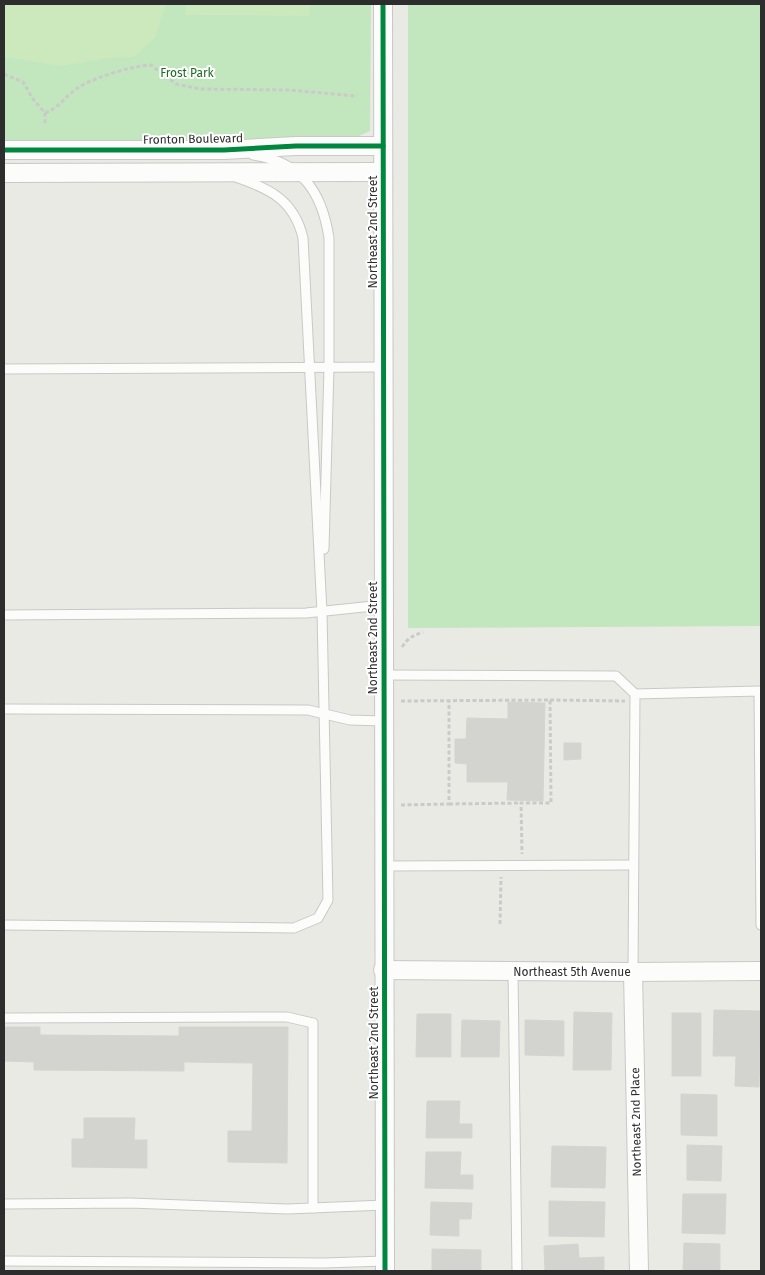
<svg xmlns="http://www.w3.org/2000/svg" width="765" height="1275" viewBox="0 0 765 1275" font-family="'Fira Sans',sans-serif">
<rect width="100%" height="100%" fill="#eaeae4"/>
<g fill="#c2e6be">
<polygon points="4,4 371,4 370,131 348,141 4,142"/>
<polygon points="408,4 761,4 761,626 408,628"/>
</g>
<g fill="#cbe9bc">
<polygon points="4,4 166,4 155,38 134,57 108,58 61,66 4,57"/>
<polygon points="186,4 310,4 309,16 186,15"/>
</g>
<g fill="#d3d3cf" stroke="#d5d5d0">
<polygon points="508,702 545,703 543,801 507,800 508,782 467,782 467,764 455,763 455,739 466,739 467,718 508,719"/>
<polygon points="564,743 581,743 581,759 564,760"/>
<polygon points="714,1010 761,1011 759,1087 735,1086 736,1056 713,1056"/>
<polygon points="574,1012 612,1013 611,1070 573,1070"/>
<rect x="672" y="1013" width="29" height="63"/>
<polygon points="417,1014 451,1014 451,1057 416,1057"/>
<polygon points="462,1020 500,1021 499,1057 461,1057"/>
<polygon points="525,1020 564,1021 564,1056 525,1055"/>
<polygon points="4,1027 40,1027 40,1035 179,1036 179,1027 288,1027 287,1163 228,1162 228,1131 252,1131 253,1063 184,1062 184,1071 34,1070 34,1062 4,1061"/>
<polygon points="681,1094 717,1095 717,1136 681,1135"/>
<polygon points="427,1101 460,1101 459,1124 472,1124 472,1138 426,1138"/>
<polygon points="84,1118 135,1118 134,1140 147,1140 147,1168 72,1167 72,1139 84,1139"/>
<polygon points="687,1145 722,1146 721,1181 687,1180"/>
<polygon points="552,1146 606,1147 605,1188 551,1187"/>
<polygon points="426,1152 461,1152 460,1175 473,1175 473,1189 425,1188"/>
<polygon points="683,1194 726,1194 725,1234 682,1233"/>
<polygon points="549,1201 605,1202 604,1237 549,1236"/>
<polygon points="431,1202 472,1203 471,1219 459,1219 459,1236 430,1235"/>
<polygon points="684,1243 720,1244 720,1271 683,1271"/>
<polygon points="578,1244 579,1258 604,1257 604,1271 545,1271 544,1246"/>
<polygon points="432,1249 481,1250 481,1271 432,1271"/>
</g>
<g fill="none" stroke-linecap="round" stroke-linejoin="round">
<g stroke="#c8c8c8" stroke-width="11">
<g id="lane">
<path d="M253,155C302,162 322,192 329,238V367L324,549"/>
<polyline points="4,369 383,367"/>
<polyline points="4,615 306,613 383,605"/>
<polyline points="383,675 616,676 635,694"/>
<polyline points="4,709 308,710 350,720 383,721"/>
<polyline points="383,866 633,865"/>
<path d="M4,925L294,928L318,918L328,900L322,612L303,238C294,200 270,189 236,177"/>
<polyline points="513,971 517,1271"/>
<polyline points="633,972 635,694 759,691 761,925"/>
<polyline points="4,1018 287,1017 313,1023 313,1208"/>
<polyline points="4,1204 130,1203 287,1209 385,1205"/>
<polyline points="4,1261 324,1263 385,1261"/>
</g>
</g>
<g stroke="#c8c8c8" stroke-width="20">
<g id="street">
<polyline points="383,4 385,1271"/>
<polyline points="4,150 224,150 296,146 383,146"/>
<polyline points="4,173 383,172"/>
<polyline points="383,970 633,972 761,971"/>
<polyline points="633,972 639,1271"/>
</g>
</g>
<g stroke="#cacac9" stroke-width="3" stroke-dasharray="4 2.5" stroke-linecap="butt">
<polyline points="4,74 23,82 33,99 45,113 45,123"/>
<path d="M45,113C59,108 65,97 76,89C92,78 131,66 151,65L176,84L201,89L289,90L357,96"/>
<path d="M402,647C408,638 412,636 423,632"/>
<polyline points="550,700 625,701"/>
<polyline points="401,701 550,700 551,803 521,803 522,854"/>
<polyline points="449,804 521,803"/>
<polyline points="401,805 449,804 449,701"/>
<polyline points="500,924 501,877"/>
</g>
<use href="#lane" stroke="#fcfcfb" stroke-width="9"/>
<use href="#street" stroke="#fcfcfb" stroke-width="18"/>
<g stroke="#fff" stroke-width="8">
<g id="cycleway">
<polyline points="383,4 385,1271"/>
<polyline points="4,150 224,150 296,146 383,146"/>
</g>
</g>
<use href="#cycleway" stroke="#00873e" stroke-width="5"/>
</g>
<g text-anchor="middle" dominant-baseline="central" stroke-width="4" stroke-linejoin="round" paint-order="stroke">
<g font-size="12" fill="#1d6a23" stroke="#fff">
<text x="187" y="73">Frost Park</text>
</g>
<g font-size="12" fill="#2d2d2d" stroke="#fff">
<text transform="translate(193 139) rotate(-1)">Fronton Boulevard</text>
<text transform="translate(373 232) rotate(-90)">Northeast 2nd Street</text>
<text transform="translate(373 638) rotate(-90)">Northeast 2nd Street</text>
<text x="572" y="972">Northeast 5th Avenue</text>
<text transform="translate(374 1043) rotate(-90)">Northeast 2nd Street</text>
<text transform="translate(636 1122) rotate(-91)">Northeast 2nd Place</text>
</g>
</g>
<rect width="765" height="1275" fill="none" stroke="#2d2d2d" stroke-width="10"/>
</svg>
